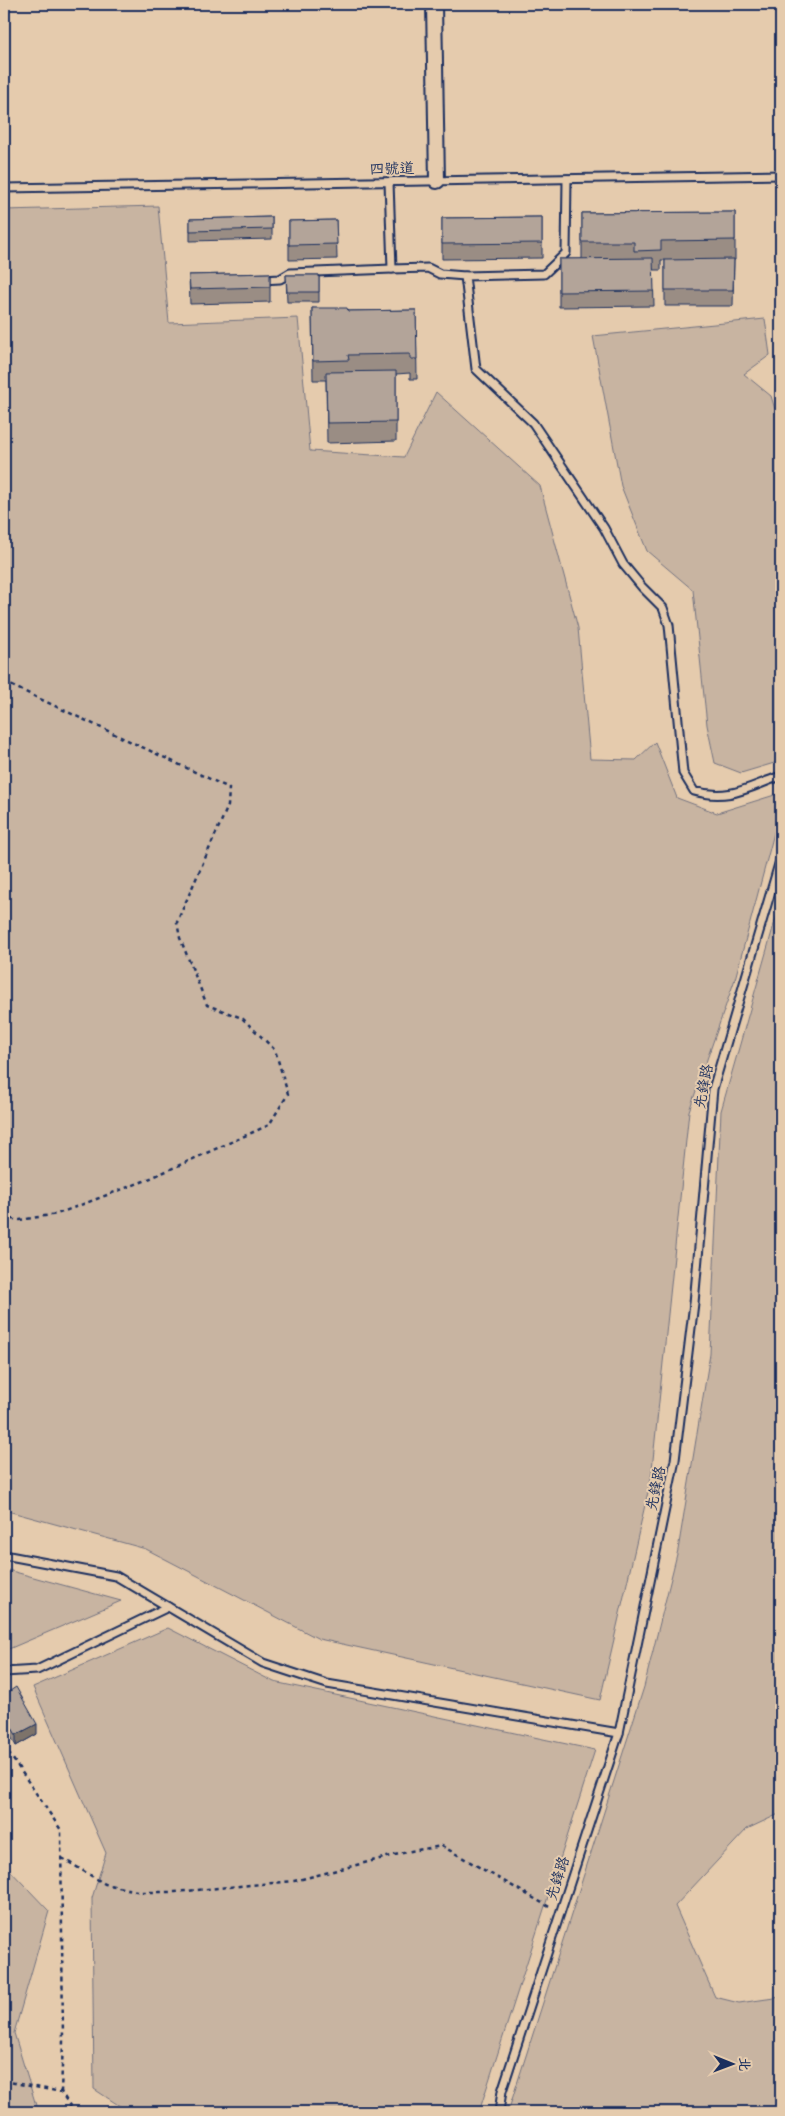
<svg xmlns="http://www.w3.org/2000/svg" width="785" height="2116" viewBox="0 0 785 2116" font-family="Delius,'LXGW WenKai TC',sans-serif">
<rect width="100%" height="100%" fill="#e5cbad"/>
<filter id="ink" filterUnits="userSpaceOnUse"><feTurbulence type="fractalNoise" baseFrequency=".02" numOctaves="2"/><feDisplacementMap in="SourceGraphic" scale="10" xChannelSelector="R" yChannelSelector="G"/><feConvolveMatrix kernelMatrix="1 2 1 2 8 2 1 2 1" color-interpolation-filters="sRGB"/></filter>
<g filter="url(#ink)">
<g fill="#c8b4a1" stroke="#727280">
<polygon points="158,206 169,323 298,318 310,451 404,457 436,392 540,486 578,628 590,759 636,760 655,742 677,798 717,813 781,793 781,807 735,979 689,1111 651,1479 600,1700 319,1639 146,1549 4,1510 4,210"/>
<polygon points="765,319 770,355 744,374 771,396 781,429 781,761 741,773 715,763 707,725 693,590 647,551 621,486 593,336"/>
<polygon points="781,900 781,1813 747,1829 675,1906 715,1997 739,2003 781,1997 781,2112 508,2112 644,1687 678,1550 710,1354 721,1111"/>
<polygon points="4,1569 121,1601 4,1651"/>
<polygon points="168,1628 274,1682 595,1750 479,2112 129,2112 94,2089 92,1898 106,1853 33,1687"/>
<polygon points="4,1864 49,1911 14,2033 38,2112 4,2112"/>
</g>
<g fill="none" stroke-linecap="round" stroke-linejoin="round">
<g stroke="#1b2f5e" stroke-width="11">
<g id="lane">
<path d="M567,179L566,253L544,274L465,276L476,369L533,423L604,528L623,564L642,587L663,608L669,625L683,773L694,791C728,801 747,788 778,777H781"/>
<polyline points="389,182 392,269 428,268 440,274 465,276"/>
<polyline points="4,188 781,175"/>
<polyline points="262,280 280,279 290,273 392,269"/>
<polyline points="4,1555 116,1576 263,1663 327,1684 619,1733"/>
<polyline points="4,1672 37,1670 168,1607"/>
<polyline points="499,2112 502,2091 619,1733 675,1460 694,1303 713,1089 781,857"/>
</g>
</g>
<g stroke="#1b2f5e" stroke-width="18">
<polyline id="street" points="434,4 437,181"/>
</g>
<g stroke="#1b2f5e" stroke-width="2.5" stroke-dasharray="4 4" stroke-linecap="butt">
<polyline points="4,682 229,788 228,806 177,922 180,938 207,1005 242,1018 275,1050 288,1094 269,1125 144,1181 57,1214 20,1220 4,1218"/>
<polyline points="4,1746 61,1830 63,2041 61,2092"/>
<polyline points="62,1858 105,1884 141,1892 175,1892 294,1881 411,1851 442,1846 551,1908"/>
<polyline points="4,2081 61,2092 74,2112"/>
</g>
<use href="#lane" stroke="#e5cbad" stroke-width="7"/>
<use href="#street" stroke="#e5cbad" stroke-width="14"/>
</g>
<g fill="#9a8d84" stroke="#1b2f5e">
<polygon points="735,212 735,260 734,260 733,306 665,306 665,260 661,260 661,270 653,270 654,306 559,307 559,259 582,259 582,213"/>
<polygon points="272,217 272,239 190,241 190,219"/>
<polygon points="542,217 542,258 442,259 442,218"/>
<polygon points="336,220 337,259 289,260 289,221"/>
<polygon points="270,273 270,302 190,304 189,275"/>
<polygon points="286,275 319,275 319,302 287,302"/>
<polygon points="312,308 348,311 416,310 417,379 410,379 410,373 396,374 396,441 327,443 326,380 313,380"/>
<polygon points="4,1695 37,1734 16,1746 4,1724"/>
</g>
<polygon fill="#7d736b" stroke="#1b2f5e" points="37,1724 37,1734 16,1746 16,1735"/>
<g fill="#b3a499" stroke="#1b2f5e">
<polygon points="735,212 735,240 661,241 661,250 634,251 634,242 582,242 582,213"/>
<polygon points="272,217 272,229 190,231 190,219"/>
<polygon points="542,217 542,243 442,244 442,218"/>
<polygon points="336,220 337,244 289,245 289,221"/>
<polygon points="653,258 654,291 559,292 559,259"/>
<polygon points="734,259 733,290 665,290 665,260"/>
<polygon points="270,273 270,287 190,289 189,275"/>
<polygon points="286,275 319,275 319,292 287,292"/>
<polygon points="312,308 347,308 348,311 416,310 417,359 410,359 410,354 348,355 349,360 313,361"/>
<polygon points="396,371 396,422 327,423 326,372"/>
<polygon points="16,1687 37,1724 16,1735 4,1713 4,1695"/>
</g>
</g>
<g text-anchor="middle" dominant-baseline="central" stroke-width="4" stroke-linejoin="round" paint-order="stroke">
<g font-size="15" fill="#1b2f5e" stroke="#e5cbad">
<text transform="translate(392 168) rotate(-1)">四號道</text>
<text transform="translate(703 1086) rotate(-79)">先鋒路</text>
<text transform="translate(655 1488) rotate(-78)">先鋒路</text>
<text transform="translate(557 1878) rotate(-72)">先鋒路</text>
</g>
</g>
<rect width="785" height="2116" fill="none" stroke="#e5cbad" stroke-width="20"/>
<rect x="10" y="10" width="765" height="2096" fill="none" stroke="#1b2f5e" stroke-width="2" filter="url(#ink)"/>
<g transform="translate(732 2064) rotate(91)" stroke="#e5cbad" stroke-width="4" paint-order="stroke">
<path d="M0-4L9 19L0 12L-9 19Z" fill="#1b2f5e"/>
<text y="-8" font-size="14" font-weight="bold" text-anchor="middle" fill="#1b2f5e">北</text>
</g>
</svg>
